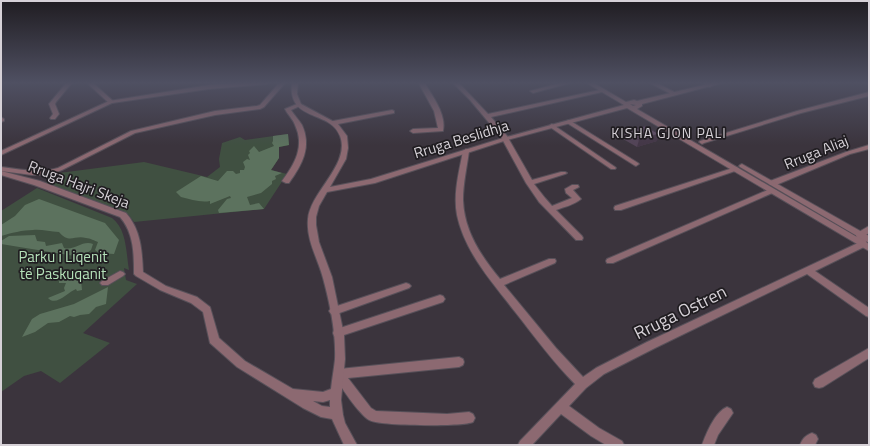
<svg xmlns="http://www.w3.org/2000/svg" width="870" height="446" viewBox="0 0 870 446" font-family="'Titillium Web',sans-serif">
<rect width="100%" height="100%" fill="#3b343d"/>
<g fill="#405041">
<polygon points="288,134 289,145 279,147 279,158 271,170 287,174 264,209 134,222 128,214 45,183 59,173 144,162 207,177 220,167 219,159 222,143 240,137 245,140"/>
<path d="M37,188L112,218C127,229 126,253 129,270L124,268L126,280L137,284L83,333L110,343L60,383L41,371L24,376L1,392V211Z"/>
</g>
<g fill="#5c725e">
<path d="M288,134L289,145L279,147V158L271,170L282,173L275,176L276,179L272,181V184L261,193L247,197L250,205L259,203L264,209L219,213L218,210L227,199L231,198L230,196L210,204V201C200,203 191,199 181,197L176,192L201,176L218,181L227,171H233L236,174L240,173V170H244L245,167L243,162L247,159L250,160L248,155L250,153L249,151L254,146L259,152L274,146L272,143L273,141V136Z"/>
<path d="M39,199L105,223L119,240L114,254L99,253L95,250L98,242C95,241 90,238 86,238C74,235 69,244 59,232C50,232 41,229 33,230C23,230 11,233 1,236V225L15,216L25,205Z"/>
<path d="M35,235L37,241L45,242L46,246L62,243L64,248C75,251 82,240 93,244L91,250L81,257L1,244V241L9,236Z"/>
<path d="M73,277H79L81,280L82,290L77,291L76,289C68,292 56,307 48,298L65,291L64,288L66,283H59V280Z"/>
<polygon points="108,287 106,304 96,307 89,314 80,315 74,317 70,316 59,322 48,323 35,332 22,337 32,319 40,314 74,304"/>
</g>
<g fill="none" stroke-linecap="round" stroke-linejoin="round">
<g stroke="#575059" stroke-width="2">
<g id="minor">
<polygon points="67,82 77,82 71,84 56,102 55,104 59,114 55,119 51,119 50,118 53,114 49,104"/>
<polygon points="86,82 92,82 113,101 113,103 109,103"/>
<path d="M280,82H286L264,107L260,109L215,115L135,133L62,170L49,175H32L1,171V167C20,169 39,174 58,168L131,131L215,111L257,106L260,105Z"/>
<path d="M418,82H424C432,95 447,115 443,131L413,133L410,131L413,129L438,128L434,111Z"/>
<path d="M452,82H458L488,114L604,89V91L602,92L491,117L507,136L532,180L561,172H565L567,173L565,174L534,184L545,198L552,206L572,198L566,193L565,189L572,185H578L579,187L573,190L581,199C574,205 564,207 556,210L582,236L583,238L582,240H576L539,202L526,183L501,137L470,100Z"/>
<polygon points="564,82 574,82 533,93 530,91"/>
<polygon points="648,82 655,82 678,94 673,95"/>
<polygon points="700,82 708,82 713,85 710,87"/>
<polygon points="869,92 869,96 801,113 704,143 702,144 699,142 700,141 797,111"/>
<path d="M297,104L302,105L291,110C294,115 299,120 302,125C312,147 302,165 289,183H286L282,181C295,164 305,146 295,125C293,119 288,115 285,109Z"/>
<polygon points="392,110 394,111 394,113 333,125 330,123 333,121"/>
<polygon points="1,117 4,119 4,121 1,122"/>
<polygon points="569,120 638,163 639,164 636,166 634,165 567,123 567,121"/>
<polygon points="552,124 615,167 616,168 615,169 611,169 550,127 550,125"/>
<polygon points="869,145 869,149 850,154 776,185 770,185 769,183 770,181 846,152"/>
<path d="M466,149L469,151C467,167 463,183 463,200C464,231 481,256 500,279L549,259H555L556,261L555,263L504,285L556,348L583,377L596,368L647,342L858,243L856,235L857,233L869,226V233L864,236L867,244L866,246L815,271L869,308V317L866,316L807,274L655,348L604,374L586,388L569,406L599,428L622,441L624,445H606L591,436L561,414L532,445H518L520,441L575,384C553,362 535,337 516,313C493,283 465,253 457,215C453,194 459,172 463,151Z"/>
<polygon points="736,167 738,168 739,169 738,170 621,210 615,210 614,208 615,206"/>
<polygon points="770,189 773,189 777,191 613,263 607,263 606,261 607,259"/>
<polygon points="120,271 123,272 125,274 123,276 108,285 102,285 100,283 102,281"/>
<polygon points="406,283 409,284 411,286 409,288 334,315 331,314 329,311 331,308"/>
<polygon points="440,295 443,296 445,299 443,302 338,337 334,336 333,333 334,330"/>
<polygon points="869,348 869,358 823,387 819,388 815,387 813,383 815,379"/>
<path d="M459,357L463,359L464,362L463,365L459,367L348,378L371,408L376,411L447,414L469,412L473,414L475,418L473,422C462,427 378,426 369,420C360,415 338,384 334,374L335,371L339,369Z"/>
<path d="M727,407L731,409L733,413L718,435L714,445H702C706,434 715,412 727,407Z"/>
<path d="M812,433L816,435L818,439L815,445H800C802,439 806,435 812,433Z"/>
</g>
</g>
<g stroke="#575059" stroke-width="2">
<g id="tertiary">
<polygon points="248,82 270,82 267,84 209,89 112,103 1,155 1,151 109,101 209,85"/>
<path d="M292,82H298L297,94L301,104L338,124L347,136L348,148L346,159L330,187L371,179L503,138L624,105L585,82H592L626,102L634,100L637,101L716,82H726L642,104V106L637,109L869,244V251L627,108L507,140L375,183L327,192L319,206L316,217V225L319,242L332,277L344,335L345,359L341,400L343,415L345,423L357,445H344L332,419L321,417L303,408L237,367L210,343L203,312L191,303L160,290L136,276L134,274C134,254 134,233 120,217L34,185L1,175V171L40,181L126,213C141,230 142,251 143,272L166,286L197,297L210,307L219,338L245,361L293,389L323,392L331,389C332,379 334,369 335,359C336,332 330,304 323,278C318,259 306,240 308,219C310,192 351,164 340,136C330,109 287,123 292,82ZM630,104L636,105L633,106ZM330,400V407L322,406L313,401L323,402Z"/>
<polygon points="742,164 869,236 869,243 740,167 739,166 740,165"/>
</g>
</g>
<g stroke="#575059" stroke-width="2">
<polygon id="secondary" points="865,82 869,82 869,85"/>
</g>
<use href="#minor" fill="#8c6971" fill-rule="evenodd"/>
<use href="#tertiary" fill="#8c6971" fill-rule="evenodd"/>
<use href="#secondary" fill="#bb8491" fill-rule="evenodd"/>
</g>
<polygon fill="#534457" points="625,132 657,141 637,147 623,139"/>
<polygon fill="#443747" points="659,134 657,141 637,147 639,140"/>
<polygon fill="#614f65" stroke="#443747" points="645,126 659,134 639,140 625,132"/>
<linearGradient id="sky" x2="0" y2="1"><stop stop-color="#201d22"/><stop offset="0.57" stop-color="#4f5062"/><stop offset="1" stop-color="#4f5062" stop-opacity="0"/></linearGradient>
<rect width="870" height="145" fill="url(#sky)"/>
<g text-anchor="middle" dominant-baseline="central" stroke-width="3.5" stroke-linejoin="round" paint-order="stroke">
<g font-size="14" letter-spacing="1" fill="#d6d1d7" stroke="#201d21">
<text x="669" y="132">KISHA GJON PALI</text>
</g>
<g font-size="15" fill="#d6d1d7" stroke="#201d21">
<text transform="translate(461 139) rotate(-17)">Rruga Beslidhja</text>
<text transform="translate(816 152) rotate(-22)">Rruga Aliaj</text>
<text transform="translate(79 184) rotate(21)">Rruga Hajri Skeja</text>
</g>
<g font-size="15" fill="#b5e1b9" stroke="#201d21">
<text x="63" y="256">Parku i Liqenit<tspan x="63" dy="17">të Paskuqanit</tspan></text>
</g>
<g font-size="18" fill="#d6d1d7" stroke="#201d21">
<text transform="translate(680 312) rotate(-26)">Rruga Ostren</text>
</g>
</g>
<rect width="870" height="446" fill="none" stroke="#d6d1d7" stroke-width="4"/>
</svg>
